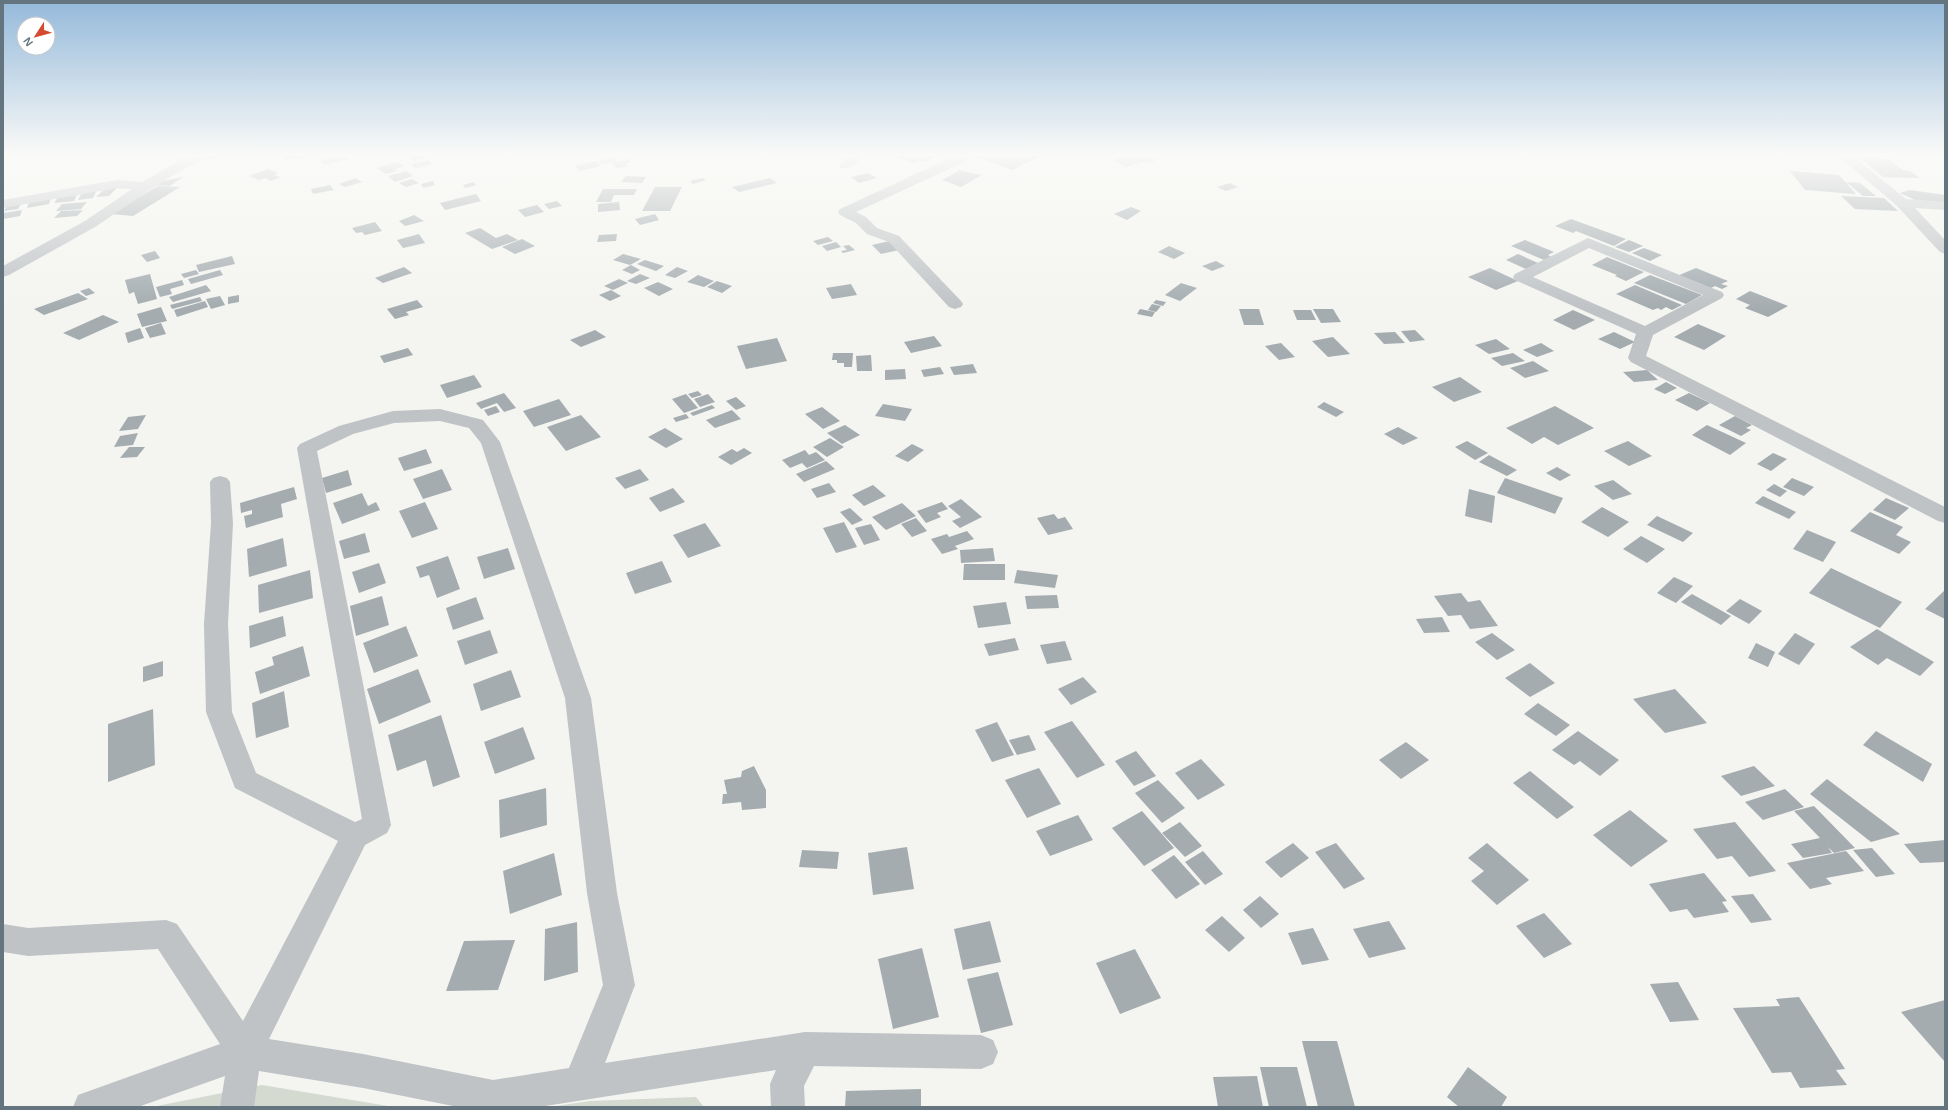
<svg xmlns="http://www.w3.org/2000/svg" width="1948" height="1110" viewBox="0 0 1948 1110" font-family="Helvetica,sans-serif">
<rect width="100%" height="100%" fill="#f4f4f0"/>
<g fill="#d5dad1">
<polygon points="262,1085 394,1107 152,1107"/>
<polygon points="696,1097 704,1107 549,1107 590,1101"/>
</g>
<g fill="#a4acb0">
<polygon points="294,153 301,153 303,157 286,160 284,155"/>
<polygon points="375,153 393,153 393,154 378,157"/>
<polygon points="414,153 426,153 429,157 413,161 407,155"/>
<polygon points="905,153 933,153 930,155 936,157 925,162 919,161 914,163 896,158"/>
<polygon points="980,153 1048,153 1012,170 974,156"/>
<polygon points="344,154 348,159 324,165 320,160"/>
<polygon points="1130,154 1140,156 1147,154 1156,161 1147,163 1143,162 1126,167 1113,160"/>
<polygon points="613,157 617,161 603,164 599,161"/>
<polygon points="1860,158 1888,159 1903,170 1910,171 1920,178 1883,177"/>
<polygon points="627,159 631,162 625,164 628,166 617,168 611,163"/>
<polygon points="428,160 432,164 415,168 411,164"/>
<polygon points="596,161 601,166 580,171 575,166"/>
<polygon points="398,162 404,166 395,169 397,171 386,174 376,168"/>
<polygon points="268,169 278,173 274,175 281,177 271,181 265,178 259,180 249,176"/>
<polygon points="960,170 970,173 982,175 961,187 942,180"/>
<polygon points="406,171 413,176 395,182 388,176"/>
<polygon points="1790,171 1839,175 1856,194 1805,190"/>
<polygon points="868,173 877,178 859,183 851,177"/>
<polygon points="626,176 646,177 642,183 621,182"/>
<polygon points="183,177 170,186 155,185 163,181"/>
<polygon points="356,178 362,182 345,187 339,184"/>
<polygon points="703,178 706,180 693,184 690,181"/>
<polygon points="770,178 777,183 739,192 732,187"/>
<polygon points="412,179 419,183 406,187 399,183"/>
<polygon points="433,181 435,185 423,188 421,184"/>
<polygon points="474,182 476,185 465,188 463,185"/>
<polygon points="1846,182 1860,183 1876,196 1863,196"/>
<polygon points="1230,183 1238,187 1226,191 1217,187"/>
<polygon points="330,185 334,190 313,194 311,189"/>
<polygon points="158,186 180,187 133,216 111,214"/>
<polygon points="118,187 109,196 96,197 106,188"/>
<polygon points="655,187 682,187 670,211 642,211"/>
<polygon points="603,189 637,189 634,195 614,195 611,202 596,202"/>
<polygon points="97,190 93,198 78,200 82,192"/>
<polygon points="1910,190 1945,195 1945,204 1915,200 1900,193"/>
<polygon points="476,194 481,201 445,210 440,203"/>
<polygon points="77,195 74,201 54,203 58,197"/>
<polygon points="1841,196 1884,198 1898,211 1855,209"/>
<polygon points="51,198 49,204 27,208 29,202"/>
<polygon points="557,201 562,206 549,209 544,204"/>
<polygon points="87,202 81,209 56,211 62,204"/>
<polygon points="619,202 620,210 598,212 598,204"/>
<polygon points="21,204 18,209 4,211 7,206"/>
<polygon points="537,205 544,212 525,217 518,210"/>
<polygon points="1131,207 1141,211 1127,220 1114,214"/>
<polygon points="22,210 20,216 3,219 4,213"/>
<polygon points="83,210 77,216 54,218 61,211"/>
<polygon points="655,214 659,220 640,225 635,219"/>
<polygon points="414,215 424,221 405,226 399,221"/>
<polygon points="1571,219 1626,239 1614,246 1576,231 1573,233 1555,226"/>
<polygon points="375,222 382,231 365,235 362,232 356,233 352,228"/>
<polygon points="480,228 496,238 507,234 518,240 492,249 465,233"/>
<polygon points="419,234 425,243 403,248 397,240"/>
<polygon points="617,234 616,241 597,242 599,235"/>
<polygon points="828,237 833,241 818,245 813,241"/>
<polygon points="522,239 535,246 515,254 502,247"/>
<polygon points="1525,240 1554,252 1548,255 1551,257 1544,260 1511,246"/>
<polygon points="1629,240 1643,246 1629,252 1615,247"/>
<polygon points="889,241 899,250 881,254 872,245"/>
<polygon points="836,242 841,247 827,251 822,246"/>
<polygon points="849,245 855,250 843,253 841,251 847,250 843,246"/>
<polygon points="1169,246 1185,253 1174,259 1158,252"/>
<polygon points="1644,248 1662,255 1650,261 1632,253"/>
<polygon points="155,251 160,258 147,262 141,255"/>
<polygon points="623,254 641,259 630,265 613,260"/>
<polygon points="1518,254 1538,263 1526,269 1506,260"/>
<polygon points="232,256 235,264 199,272 196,265"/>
<polygon points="1607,257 1644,272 1626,281 1615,276 1617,275 1592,265"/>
<polygon points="645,260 664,266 656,271 637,264"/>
<polygon points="1216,261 1225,266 1212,271 1202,266"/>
<polygon points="631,265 640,270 632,274 622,270"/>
<polygon points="404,267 412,273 383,283 375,278"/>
<polygon points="677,267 688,271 675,278 665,275"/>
<polygon points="1490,268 1518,281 1496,290 1468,277"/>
<polygon points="1696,268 1728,281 1721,284 1728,286 1722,289 1715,286 1709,289 1677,276"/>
<polygon points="196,270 199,274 184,278 181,274"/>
<polygon points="220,270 223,275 191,284 188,279"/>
<polygon points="150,274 157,299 138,304 134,292 129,294 125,280"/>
<polygon points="640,274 650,278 636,284 627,281"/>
<polygon points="698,275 714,281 704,287 687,282"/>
<polygon points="1650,275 1702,295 1686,304 1634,283"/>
<polygon points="619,279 628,283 613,290 604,286"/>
<polygon points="182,280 184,285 170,289 172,294 160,297 156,287"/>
<polygon points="717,281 732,286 722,293 707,287"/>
<polygon points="658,282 673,289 659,296 644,288"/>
<polygon points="1181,283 1197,288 1180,301 1165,295"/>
<polygon points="851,284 857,295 832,299 826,288"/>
<polygon points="206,285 211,291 173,302 169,297"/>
<polygon points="1635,285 1682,305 1672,310 1666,307 1661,310 1658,308 1653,310 1616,294"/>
<polygon points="89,288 95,293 86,296 80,291"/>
<polygon points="611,290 621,296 610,301 599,295"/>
<polygon points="1750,291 1788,306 1768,317 1745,308 1750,305 1736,299"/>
<polygon points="78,293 88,299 44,315 34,309"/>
<polygon points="239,295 239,302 228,304 228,297"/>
<polygon points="220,296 225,305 211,309 206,299"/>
<polygon points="200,297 202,301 172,309 170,305"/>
<polygon points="417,300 423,307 406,312 409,315 395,319 387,309"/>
<polygon points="1156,300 1166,302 1163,306 1153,303"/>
<polygon points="205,301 208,307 177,317 174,310"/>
<polygon points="1152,304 1161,306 1156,312 1148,310"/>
<polygon points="161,307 167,321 142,327 137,314"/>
<polygon points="1140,309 1155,312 1152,317 1137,314"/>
<polygon points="1239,309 1259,309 1264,325 1244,325"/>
<polygon points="1313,309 1333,309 1341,322 1321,323"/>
<polygon points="1293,310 1311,310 1316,320 1297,320"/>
<polygon points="1573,310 1595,320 1574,330 1553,320"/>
<polygon points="103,315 119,322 79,340 63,333"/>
<polygon points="161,323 166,334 150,338 145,328"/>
<polygon points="1698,324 1726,336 1704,350 1674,337"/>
<polygon points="140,328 144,338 128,343 125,333"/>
<polygon points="595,330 606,337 581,347 570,340"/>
<polygon points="1415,330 1425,340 1410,342 1401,331"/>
<polygon points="1395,332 1405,343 1384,344 1374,333"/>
<polygon points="1614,332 1635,342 1620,349 1598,339"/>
<polygon points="934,336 942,346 911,353 904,342"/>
<polygon points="1333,337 1350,354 1328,357 1312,341"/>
<polygon points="777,338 787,361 746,369 737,346"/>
<polygon points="1496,339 1510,349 1489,354 1475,345"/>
<polygon points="1281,343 1295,357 1279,360 1265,346"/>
<polygon points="1541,343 1554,351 1537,357 1523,350"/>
<polygon points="408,348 413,355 384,363 380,356"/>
<polygon points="833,353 853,353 852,367 844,367 844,363 837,363 837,360 832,360"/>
<polygon points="1513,353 1525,361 1502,366 1491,358"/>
<polygon points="871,355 872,371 857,371 856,356"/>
<polygon points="1533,361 1549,371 1525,378 1510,368"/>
<polygon points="973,364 977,373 954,375 950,367"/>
<polygon points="940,367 944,374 924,377 921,370"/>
<polygon points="905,369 906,379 885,380 885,370"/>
<polygon points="1647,370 1658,380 1634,382 1623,372"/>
<polygon points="474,375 482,387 447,398 440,385"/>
<polygon points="1460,377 1482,392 1454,402 1432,387"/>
<polygon points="1666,382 1677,388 1665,394 1654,389"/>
<polygon points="698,391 702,395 692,398 688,394"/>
<polygon points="504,393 516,408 504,412 497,403 481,409 476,403"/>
<polygon points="1689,393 1710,403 1697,411 1675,400"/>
<polygon points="686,394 698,408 684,413 672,399"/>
<polygon points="708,394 715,402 700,407 694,399"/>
<polygon points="736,397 746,406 736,410 726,401"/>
<polygon points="559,399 571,415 534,427 523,411"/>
<polygon points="1324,402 1344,412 1336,417 1317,407"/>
<polygon points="883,404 912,409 905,421 875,416"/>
<polygon points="712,405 715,408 693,416 690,413"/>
<polygon points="496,406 500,412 488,416 484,410"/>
<polygon points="1555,406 1594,428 1558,445 1544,437 1532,444 1506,428"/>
<polygon points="822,407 840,421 823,429 805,414"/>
<polygon points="732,410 741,419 715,428 706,420"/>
<polygon points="686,414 689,418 676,422 673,418"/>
<polygon points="146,415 138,429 119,431 128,417"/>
<polygon points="581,415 601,437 566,451 547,427"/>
<polygon points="1735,416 1752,425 1746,428 1751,430 1741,436 1719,425"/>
<polygon points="845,425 860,435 842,444 827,433"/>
<polygon points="1707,425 1746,443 1730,455 1692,435"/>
<polygon points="1398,427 1418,438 1403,445 1384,434"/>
<polygon points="665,428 683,439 666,448 648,437"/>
<polygon points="138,433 133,445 114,447 120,436"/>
<polygon points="830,438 844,447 827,457 813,447"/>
<polygon points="1467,441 1488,453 1475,460 1455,447"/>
<polygon points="1628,441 1652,456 1629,466 1604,451"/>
<polygon points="912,444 924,450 908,462 895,456"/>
<polygon points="129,447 145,447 137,457 120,458"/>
<polygon points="744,448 752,453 731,465 718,457 732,449 737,452"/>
<polygon points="426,449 432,463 404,471 398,458"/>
<polygon points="805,450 809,455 816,452 825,460 807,468 802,463 790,468 782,460"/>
<polygon points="1773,453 1787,459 1771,471 1757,464"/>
<polygon points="1489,455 1517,470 1507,476 1479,462"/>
<polygon points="826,461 835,469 804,482 796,474"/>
<polygon points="1557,467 1571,475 1560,481 1546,473"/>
<polygon points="442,469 452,490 423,499 413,479"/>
<polygon points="640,469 649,480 625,489 615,478"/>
<polygon points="348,470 352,485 326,493 322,478"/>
<polygon points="1505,478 1563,498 1555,514 1497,493"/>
<polygon points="1792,478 1814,487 1804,496 1783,487"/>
<polygon points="1613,480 1632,494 1613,500 1594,486"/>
<polygon points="829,483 836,492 817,498 811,489"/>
<polygon points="1774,484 1787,491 1780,497 1766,490"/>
<polygon points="873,485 886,496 864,506 852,495"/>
<polygon points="294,487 297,499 281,504 283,517 246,528 244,516 252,514 252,510 241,513 240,503"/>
<polygon points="673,488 685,502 660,512 649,498"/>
<polygon points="1469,489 1495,496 1492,523 1465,516"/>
<polygon points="362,493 368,506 376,502 380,510 342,524 333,503"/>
<polygon points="1763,496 1796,512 1789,519 1755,503"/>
<polygon points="1886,498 1909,508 1895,520 1873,510"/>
<polygon points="961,499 982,517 960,528 952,521 961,517 948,506"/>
<polygon points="425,502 438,529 412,538 399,511"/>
<polygon points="942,502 948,509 937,513 941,517 926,523 917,511"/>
<polygon points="902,503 916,516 886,530 872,517"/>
<polygon points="1602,507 1629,522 1608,537 1581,522"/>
<polygon points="850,508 863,520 852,525 840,512"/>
<polygon points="1870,512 1903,527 1896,535 1911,542 1899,554 1850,531"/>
<polygon points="1054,514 1058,519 1065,517 1073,529 1048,535 1037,518"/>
<polygon points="1657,516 1693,533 1683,542 1647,525"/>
<polygon points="916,518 927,531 912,537 901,524"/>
<polygon points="844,522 857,547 836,553 823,528"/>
<polygon points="705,523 721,546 688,558 673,535"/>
<polygon points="871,524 880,540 864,545 855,528"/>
<polygon points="1807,530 1836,542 1823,562 1793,549"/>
<polygon points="967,531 974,539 955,546 958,549 942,554 931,539 947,534 949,537"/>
<polygon points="365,533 370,552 344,559 339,541"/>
<polygon points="1641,536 1665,549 1647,563 1623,549"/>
<polygon points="283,538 287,566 249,577 247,549"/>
<polygon points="508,548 515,569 484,579 477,557"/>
<polygon points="993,548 995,561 961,563 960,550"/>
<polygon points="448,556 460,589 437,598 429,575 420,578 416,567"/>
<polygon points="662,561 672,582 635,594 626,573"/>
<polygon points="379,563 386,583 359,593 352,572"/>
<polygon points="964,564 1005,564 1005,580 963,580"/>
<polygon points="1831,568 1902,602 1880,628 1809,593"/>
<polygon points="310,570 313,598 259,613 258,585"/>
<polygon points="1017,570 1058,575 1055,588 1014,583"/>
<polygon points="1674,577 1693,586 1676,603 1657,593"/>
<polygon points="1945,590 1945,619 1925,609"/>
<polygon points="1461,593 1468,602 1480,600 1498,626 1470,629 1461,615 1448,616 1434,596"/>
<polygon points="1692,594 1731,616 1721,625 1681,602"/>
<polygon points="1057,595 1059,608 1027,609 1025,596"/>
<polygon points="382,596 389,625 356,636 350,606"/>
<polygon points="476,597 484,619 453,630 446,608"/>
<polygon points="1740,599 1762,611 1749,624 1726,611"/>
<polygon points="1006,602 1011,624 978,628 973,606"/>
<polygon points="283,616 286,636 250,648 249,626"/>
<polygon points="1442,617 1450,632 1424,633 1416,619"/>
<polygon points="406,626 418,656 374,673 363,643"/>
<polygon points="1877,629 1934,662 1920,676 1887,658 1878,665 1850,647"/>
<polygon points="490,630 498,653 465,665 457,641"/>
<polygon points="1492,633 1515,650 1497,660 1475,642"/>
<polygon points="1795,633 1815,644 1799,665 1778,654"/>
<polygon points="1015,638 1019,650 989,656 984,644"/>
<polygon points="1065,641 1072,660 1047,664 1040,645"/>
<polygon points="1756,643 1775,652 1768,667 1748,658"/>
<polygon points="303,646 310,676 260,694 255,672 274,665 272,657"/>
<polygon points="163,661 163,676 143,682 143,667"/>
<polygon points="1530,663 1555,683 1530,697 1505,678"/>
<polygon points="418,669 431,702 379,724 367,689"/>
<polygon points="511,670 521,697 481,711 473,684"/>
<polygon points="1083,677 1097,692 1071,705 1058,689"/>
<polygon points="1675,689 1707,723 1665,733 1633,699"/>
<polygon points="284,691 289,727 256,738 252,703"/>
<polygon points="1538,703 1570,725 1556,736 1524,714"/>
<polygon points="153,709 155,765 108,782 108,724"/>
<polygon points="441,715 460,777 433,787 426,760 397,771 388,735"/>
<polygon points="1072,721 1105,765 1077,778 1044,732"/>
<polygon points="997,722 1014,755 992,762 975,730"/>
<polygon points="523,727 535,759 495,774 484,742"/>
<polygon points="1578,731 1619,760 1600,776 1580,761 1574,765 1552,750"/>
<polygon points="1876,731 1932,764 1923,782 1863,745"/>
<polygon points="1029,735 1036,750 1017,755 1009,740"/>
<polygon points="1406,742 1429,760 1401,779 1379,760"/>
<polygon points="1136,751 1156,776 1134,786 1115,761"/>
<polygon points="1201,759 1225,785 1198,800 1175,773"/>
<polygon points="754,766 766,790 766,808 742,810 741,802 722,804 723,794 727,794 724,780 741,777 742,771"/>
<polygon points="1754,766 1775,786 1741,796 1721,776"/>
<polygon points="1039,768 1061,804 1027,818 1005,780"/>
<polygon points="1530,771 1574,807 1557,819 1513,783"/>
<polygon points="1827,779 1900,834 1871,842 1810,794"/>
<polygon points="1158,780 1185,808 1162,823 1135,793"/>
<polygon points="546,788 547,825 500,838 499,800"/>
<polygon points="1785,789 1804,807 1763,820 1745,802"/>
<polygon points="1814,806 1855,848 1834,853 1828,847 1832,853 1803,858 1791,844 1820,838 1794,811"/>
<polygon points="1630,810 1668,841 1631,867 1593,835"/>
<polygon points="1142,811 1174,848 1144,866 1112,828"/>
<polygon points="1078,815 1093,840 1050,856 1036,831"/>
<polygon points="1180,822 1202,846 1185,857 1162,833"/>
<polygon points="1735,822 1776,871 1749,877 1732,856 1717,859 1693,829"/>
<polygon points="1945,840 1945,862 1920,863 1904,844"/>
<polygon points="1293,843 1309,858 1281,878 1265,862"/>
<polygon points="1336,843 1365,879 1344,889 1315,852"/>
<polygon points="1487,843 1529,880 1497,905 1471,881 1484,871 1468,858"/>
<polygon points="907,847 914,889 873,895 868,853"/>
<polygon points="1872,848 1895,874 1876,877 1853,850"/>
<polygon points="802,850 839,852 837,869 799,867"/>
<polygon points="1203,851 1223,874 1205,885 1185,862"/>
<polygon points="1846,851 1864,871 1826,878 1832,884 1810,889 1787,863"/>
<polygon points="554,853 562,895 510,914 503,871"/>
<polygon points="1174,855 1200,884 1176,899 1151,870"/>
<polygon points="1704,873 1727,901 1722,902 1729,912 1694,918 1687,909 1670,912 1649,884"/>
<polygon points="1753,894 1772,920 1751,923 1731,896"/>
<polygon points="1260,896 1279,914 1261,928 1243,910"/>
<polygon points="1544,913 1572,944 1544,958 1516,926"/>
<polygon points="1222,916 1245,938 1229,952 1205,930"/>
<polygon points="990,921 1001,962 963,970 954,929"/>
<polygon points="1389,921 1406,949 1369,958 1353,929"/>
<polygon points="577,922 578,972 544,981 545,929"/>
<polygon points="1313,928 1329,960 1302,965 1288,933"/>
<polygon points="515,940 498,990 446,991 464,941"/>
<polygon points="922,948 939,1017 893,1029 878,959"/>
<polygon points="1135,949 1161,998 1120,1014 1096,963"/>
<polygon points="998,972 1013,1025 981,1033 967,979"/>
<polygon points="1678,982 1699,1020 1670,1022 1650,984"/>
<polygon points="1799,997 1845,1069 1836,1070 1847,1085 1800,1088 1791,1072 1772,1073 1733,1008 1780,1006 1776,999"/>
<polygon points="1945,1000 1945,1062 1901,1012"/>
<polygon points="1302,1041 1337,1041 1355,1107 1318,1107"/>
<polygon points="1260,1067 1297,1067 1307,1107 1269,1107"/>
<polygon points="1468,1067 1507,1097 1501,1107 1459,1107 1447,1097"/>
<polygon points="1257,1076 1263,1107 1218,1107 1213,1077"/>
<polygon points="921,1089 921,1107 845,1107 846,1091"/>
</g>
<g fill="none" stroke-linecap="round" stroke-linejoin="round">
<g fill="#bfc3c6" fill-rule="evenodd">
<polygon points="200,153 221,153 220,156 196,163 168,178 95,227 9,275 3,277 3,266 85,221 132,189 117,188 3,208 3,200 117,180 142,182 186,157"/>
<path d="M851,153H864C859,162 852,170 841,168L839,165Z"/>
<polygon points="961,153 978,153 977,156 856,212 866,217 877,228 899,236 961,301 963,304 961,307 955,309 949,307 889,242 867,234 856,223 840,215 838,212 840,209"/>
<polygon points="1835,153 1849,153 1906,199 1945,202 1945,210 1915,208 1945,240 1945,254 1940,252 1897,206"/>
<path d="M1588,238L1722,292L1724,295L1722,298L1653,335L1646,356L1945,507V523L1938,521L1631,362L1628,358L1636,334L1515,280L1513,277L1515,274ZM1589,248L1703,295L1645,326L1533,277Z"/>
<path d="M440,409L483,420L500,442L591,698L617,893L635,985L605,1063L805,1032L981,1035L993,1040L998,1052L993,1064L981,1069L814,1066L804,1086L805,1107H771L770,1084L776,1070L539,1107H458L363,1088L259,1071L254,1107H220L225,1076L138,1107H73L78,1095L220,1044L158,949L28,956L3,952V924L28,928L166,920L177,924L243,1021L338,841L235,788L206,712L204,624L211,523L210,482L213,478L220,476L227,478L230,482L233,523L228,624L232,712L256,773L355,822L362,819L297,448L300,444L339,426L393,411ZM440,421L469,428L481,443L565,698L587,893L603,985L569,1068L493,1080L363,1054L269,1039L365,845L387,833L391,825L317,451L353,434L394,423Z"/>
</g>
</g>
<linearGradient id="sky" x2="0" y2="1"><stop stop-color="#94b9da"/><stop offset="0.5" stop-color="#fafaf8"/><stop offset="1" stop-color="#fafaf8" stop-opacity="0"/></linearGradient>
<rect width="1948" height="309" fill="url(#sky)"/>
<rect width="1948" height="1110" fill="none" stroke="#65757f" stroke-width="8"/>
<g transform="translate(36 36) rotate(234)"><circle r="19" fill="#ffffff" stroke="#c1c8cc"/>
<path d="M0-3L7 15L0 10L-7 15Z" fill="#d54b2f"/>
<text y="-6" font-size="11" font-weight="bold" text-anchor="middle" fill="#65757f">N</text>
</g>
</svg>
